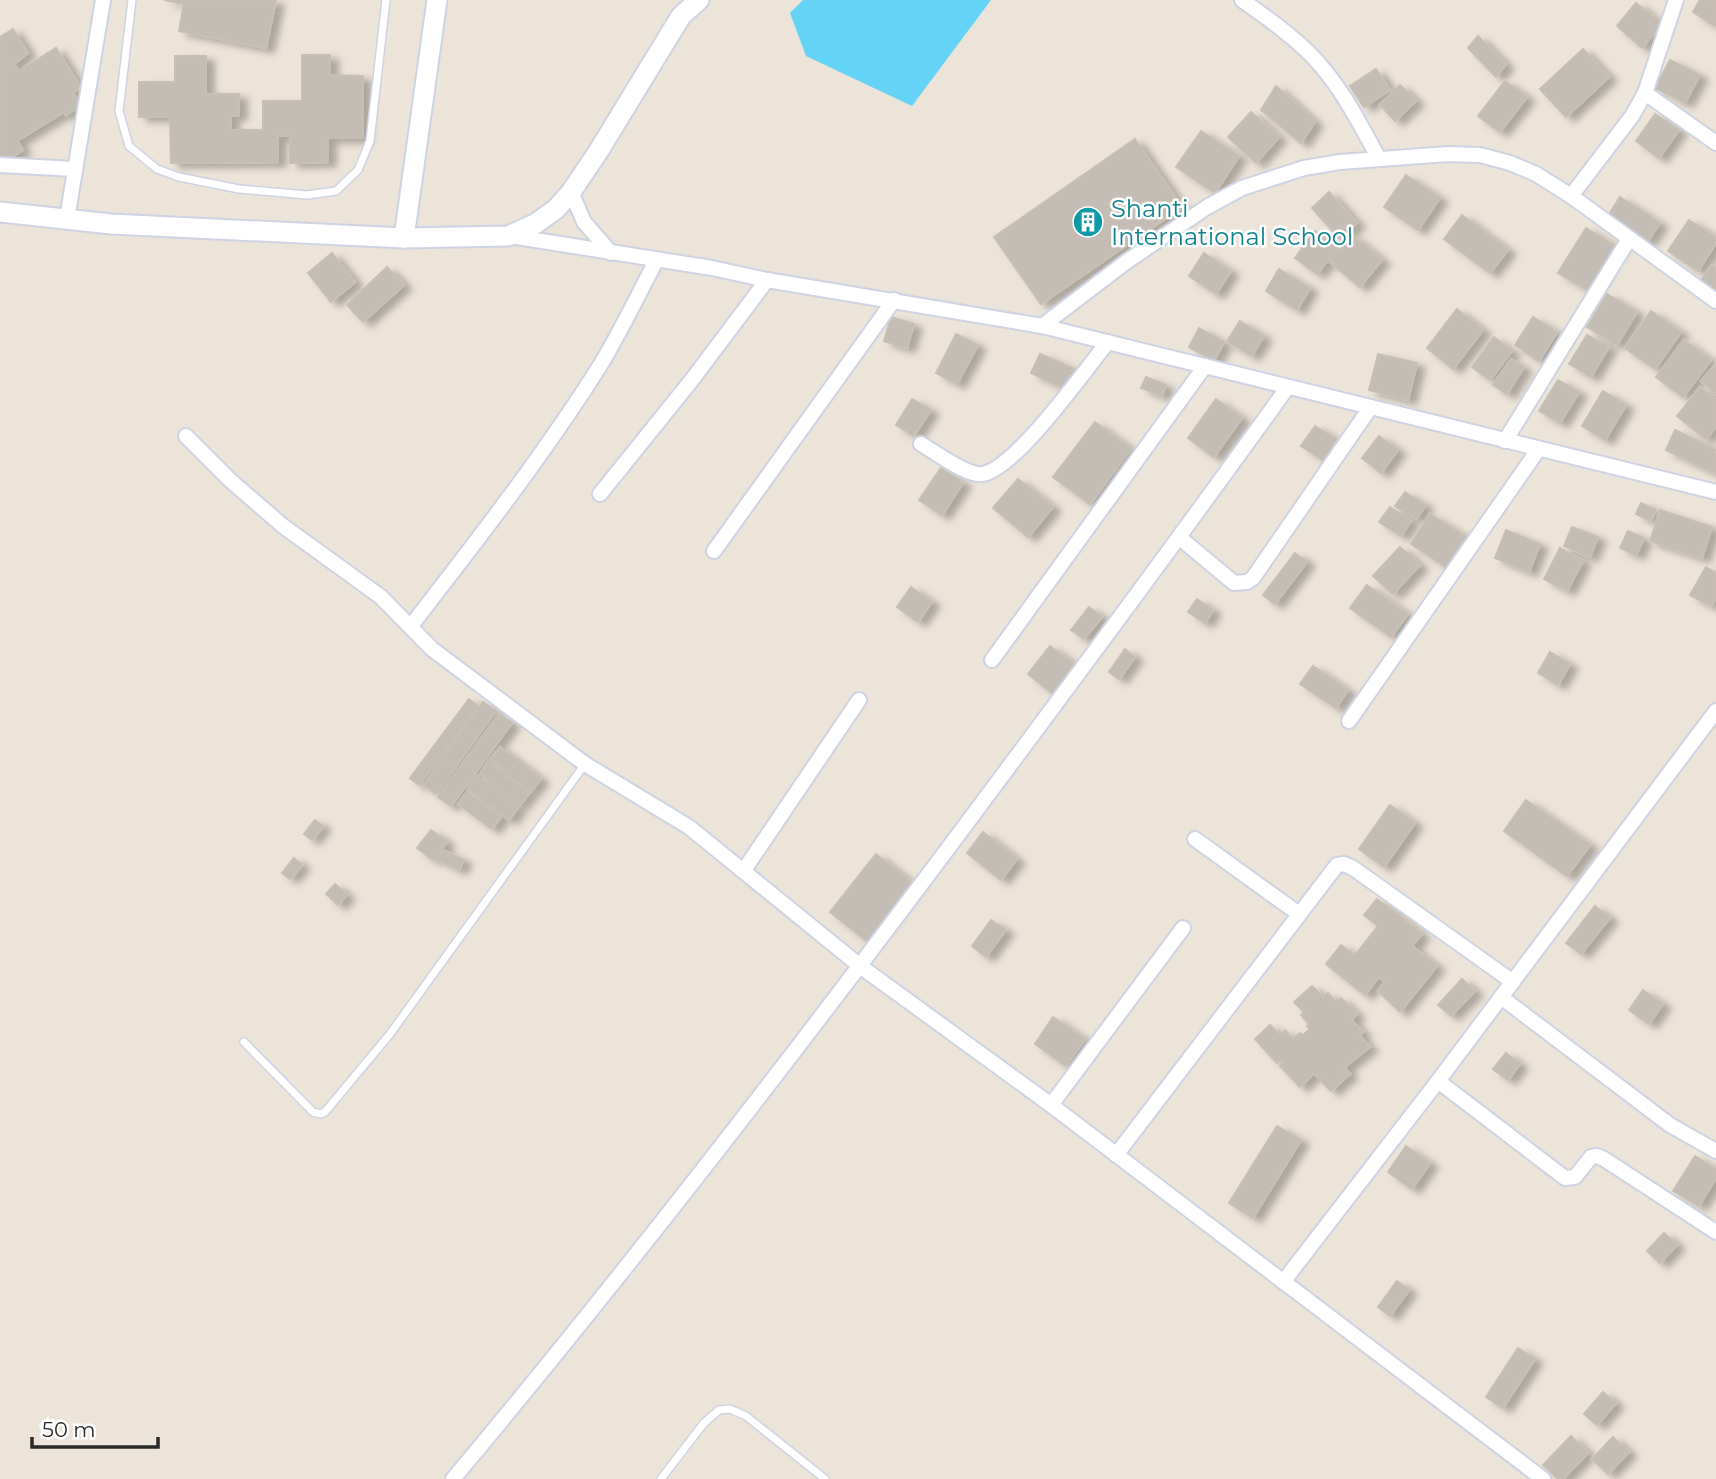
<svg xmlns="http://www.w3.org/2000/svg" width="1716" height="1479" viewBox="0 0 1716 1479" font-family="Montserrat,sans-serif">
<defs>
<filter id="shadow"><feDropShadow dx="8" dy="4.5" stdDeviation="3.5" flood-color="#0004"/></filter>
</defs>
<rect width="100%" height="100%" fill="#ece3d9"/>
<polygon fill="#65d3f5" points="803,0 991,0 912,106 806,56 790,13"/>
<g fill="#c4bdb6" stroke="#c7bfb3" stroke-width="2" filter="url(#shadow)">
<polygon points="164,0 276,0 266,48 179,31 184,4"/>
<polygon points="1700,0 1716,0 1716,27 1693,12"/>
<polygon points="1636,3 1662,24 1642,48 1617,26"/>
<polygon points="13,29 28,53 14,64 19,71 56,48 81,88 73,93 81,105 66,115 64,112 17,141 23,150 4,162 0,156 0,37"/>
<polygon points="1478,36 1506,64 1496,77 1468,48"/>
<polygon points="1583,49 1609,77 1566,117 1540,89"/>
<polygon points="302,55 330,55 330,75 363,76 363,138 328,138 328,162 290,163 290,136 278,136 278,162 171,163 170,117 139,117 139,82 175,82 175,56 206,56 206,94 239,94 239,115 231,116 231,130 263,130 263,101 302,101"/>
<polygon points="1670,60 1700,75 1685,103 1655,88"/>
<polygon points="1376,69 1390,90 1364,107 1350,86"/>
<polygon points="1505,81 1527,97 1500,132 1478,116"/>
<polygon points="1400,85 1416,101 1395,121 1380,105"/>
<polygon points="1276,86 1315,122 1301,143 1261,110"/>
<polygon points="1251,112 1279,137 1256,163 1228,137"/>
<polygon points="1655,114 1679,130 1659,158 1636,141"/>
<polygon points="1201,131 1239,156 1215,193 1176,167"/>
<polygon points="1135,139 1182,207 1041,304 994,237"/>
<polygon points="1406,175 1440,198 1418,230 1384,207"/>
<polygon points="1329,192 1357,223 1340,239 1312,208"/>
<polygon points="1620,197 1660,223 1647,242 1608,216"/>
<polygon points="1462,215 1508,250 1490,273 1444,239"/>
<polygon points="1689,220 1716,237 1716,243 1698,271 1668,251"/>
<polygon points="1586,228 1617,247 1589,291 1558,273"/>
<polygon points="1315,231 1337,248 1317,274 1295,258"/>
<polygon points="1352,235 1382,260 1360,287 1330,262"/>
<polygon points="332,253 355,282 331,302 308,273"/>
<polygon points="1204,253 1231,271 1216,294 1189,276"/>
<polygon points="1712,265 1716,268 1716,290 1702,279"/>
<polygon points="387,267 404,285 363,322 347,305"/>
<polygon points="1279,269 1310,288 1297,310 1266,291"/>
<polygon points="1607,294 1637,312 1617,345 1587,327"/>
<polygon points="1457,309 1483,330 1453,369 1427,348"/>
<polygon points="1651,311 1681,332 1655,369 1625,348"/>
<polygon points="891,317 914,324 907,348 884,341"/>
<polygon points="1533,317 1557,332 1539,361 1515,345"/>
<polygon points="1240,321 1264,336 1252,356 1227,341"/>
<polygon points="1199,328 1224,342 1214,361 1189,347"/>
<polygon points="956,334 978,345 957,384 936,373"/>
<polygon points="1587,335 1609,347 1591,377 1569,364"/>
<polygon points="1494,337 1512,351 1490,380 1472,367"/>
<polygon points="1684,340 1711,360 1683,397 1656,377"/>
<polygon points="1040,354 1072,368 1064,388 1031,373"/>
<polygon points="1378,354 1417,363 1408,400 1369,390"/>
<polygon points="1511,359 1524,367 1507,394 1493,385"/>
<polygon points="1716,364 1716,394 1701,381"/>
<polygon points="1146,377 1166,385 1162,396 1141,388"/>
<polygon points="1558,380 1579,392 1560,423 1539,411"/>
<polygon points="1700,387 1716,400 1716,427 1706,439 1677,416"/>
<polygon points="1603,391 1626,405 1605,440 1582,426"/>
<polygon points="912,399 931,410 914,436 896,425"/>
<polygon points="1216,399 1242,418 1214,457 1188,438"/>
<polygon points="1095,422 1131,449 1090,504 1053,477"/>
<polygon points="1315,426 1336,439 1323,460 1301,446"/>
<polygon points="1675,430 1716,450 1716,474 1666,450"/>
<polygon points="1379,436 1398,450 1381,473 1362,458"/>
<polygon points="941,468 963,483 942,515 919,500"/>
<polygon points="1018,479 1053,507 1028,537 993,508"/>
<polygon points="1405,492 1426,505 1416,519 1395,506"/>
<polygon points="1641,503 1656,510 1651,521 1636,514"/>
<polygon points="1390,507 1411,521 1401,536 1379,522"/>
<polygon points="1660,510 1712,527 1702,558 1650,541"/>
<polygon points="1430,514 1465,536 1446,567 1411,544"/>
<polygon points="1572,527 1598,537 1590,557 1564,546"/>
<polygon points="1506,530 1540,544 1529,572 1495,558"/>
<polygon points="1628,531 1644,538 1636,555 1620,548"/>
<polygon points="1400,547 1420,565 1393,594 1373,576"/>
<polygon points="1560,548 1583,561 1567,591 1544,579"/>
<polygon points="1295,553 1307,562 1275,604 1263,595"/>
<polygon points="1706,567 1716,573 1716,598 1711,606 1690,595"/>
<polygon points="1367,585 1408,614 1391,637 1350,608"/>
<polygon points="911,587 932,602 918,622 897,607"/>
<polygon points="1197,599 1213,610 1205,623 1188,612"/>
<polygon points="1089,607 1102,617 1084,639 1071,630"/>
<polygon points="1050,646 1074,664 1052,693 1028,674"/>
<polygon points="1125,649 1135,657 1119,679 1109,672"/>
<polygon points="1550,652 1570,664 1558,685 1538,673"/>
<polygon points="1313,666 1348,690 1336,708 1300,684"/>
<polygon points="469,699 478,706 419,785 410,778"/>
<polygon points="483,702 496,711 436,794 424,785"/>
<polygon points="499,714 512,723 451,806 438,797"/>
<polygon points="500,747 541,779 531,792 490,759"/>
<polygon points="488,762 529,794 520,805 480,774"/>
<polygon points="477,776 518,808 509,820 468,789"/>
<polygon points="467,792 501,817 492,829 458,804"/>
<polygon points="1526,800 1590,845 1567,876 1504,831"/>
<polygon points="1390,805 1415,823 1384,867 1359,849"/>
<polygon points="315,820 323,826 312,840 304,834"/>
<polygon points="431,830 447,842 433,860 417,848"/>
<polygon points="983,832 1017,859 1001,880 967,853"/>
<polygon points="443,850 464,860 459,870 438,860"/>
<polygon points="876,854 913,884 868,942 830,912"/>
<polygon points="294,858 302,865 290,879 282,873"/>
<polygon points="335,884 347,895 338,905 326,894"/>
<polygon points="1377,899 1422,934 1412,946 1437,966 1400,1012 1378,991 1385,982 1379,977 1365,995 1326,964 1341,945 1355,955 1378,926 1364,915"/>
<polygon points="1595,906 1610,918 1581,954 1566,943"/>
<polygon points="991,920 1006,930 986,957 972,946"/>
<polygon points="1462,979 1475,991 1451,1016 1438,1005"/>
<polygon points="1312,986 1323,997 1328,993 1336,1002 1341,998 1357,1014 1351,1020 1363,1032 1359,1035 1370,1047 1344,1068 1350,1074 1331,1091 1314,1073 1300,1087 1280,1066 1284,1063 1281,1059 1277,1063 1255,1039 1270,1025 1280,1035 1285,1030 1293,1039 1300,1033 1303,1035 1310,1029 1307,1026 1309,1024 1301,1015 1304,1012 1294,1002"/>
<polygon points="1643,990 1663,1004 1649,1024 1629,1010"/>
<polygon points="1053,1017 1085,1039 1066,1066 1035,1044"/>
<polygon points="1506,1053 1520,1064 1508,1080 1493,1069"/>
<polygon points="1277,1126 1301,1140 1253,1218 1229,1203"/>
<polygon points="1406,1146 1430,1163 1412,1189 1388,1172"/>
<polygon points="1695,1156 1716,1169 1716,1178 1699,1206 1673,1191"/>
<polygon points="1664,1233 1677,1245 1660,1263 1647,1251"/>
<polygon points="1397,1281 1409,1290 1390,1316 1378,1307"/>
<polygon points="1518,1348 1535,1359 1503,1408 1486,1397"/>
<polygon points="1603,1392 1616,1403 1597,1425 1584,1414"/>
<polygon points="1571,1436 1588,1453 1563,1479 1558,1479 1543,1465"/>
<polygon points="1613,1437 1629,1452 1608,1474 1592,1459"/>
</g>
<g fill="none" stroke-linecap="round" stroke-linejoin="round">
<g stroke="#ced3e3" stroke-width="10">
<g id="lane">
<polyline points="132,0 119,111 129,146 157,169 179,177 239,189 307,195 336,191 358,170 370,141 386,0"/>
<polyline points="244,1042 313,1112 321,1114 325,1112 390,1034 585,764"/>
<polyline points="661,1479 704,1423 719,1410 730,1409 746,1416 825,1479"/>
</g>
</g>
<g stroke="#ced3e3" stroke-width="18">
<g id="street">
<path d="M1242,0C1267,18 1293,36 1314,58C1342,88 1360,124 1379,159"/>
<polyline points="1645,93 1716,143"/>
<polyline points="0,165 75,169"/>
<polyline points="571,192 584,222 611,253"/>
<polyline points="1571,196 1632,116 1645,93 1676,0"/>
<polyline points="67,219 103,0"/>
<polyline points="510,236 712,268 767,280 1042,326 1716,492"/>
<polyline points="1042,326 1126,262 1207,207 1242,188 1304,168 1340,162 1448,154 1480,155 1510,163 1536,174 1571,196 1716,301"/>
<polyline points="186,436 231,481 283,526 381,597 432,649 585,764 689,827 860,966 1051,1105 1543,1479"/>
<polyline points="1505,441 1629,239"/>
<path d="M921,444C935,452 968,477 983,474C1017,467 1084,371 1108,342"/>
<polyline points="600,494 691,381 767,280"/>
<polyline points="1180,538 1234,583 1247,582 1253,578 1370,408"/>
<polyline points="714,551 894,300"/>
<path d="M410,627C476,542 543,456 601,364C621,331 638,295 656,261"/>
<polyline points="992,660 1205,366"/>
<polyline points="1349,721 1538,450"/>
<polyline points="1195,839 1299,914"/>
<polyline points="744,870 859,700"/>
<polyline points="1501,997 1670,1125 1716,1151"/>
<polyline points="1438,1081 1565,1178 1575,1177 1591,1157 1597,1156 1604,1159 1716,1232"/>
<polyline points="1051,1105 1183,928"/>
<polyline points="1116,1155 1337,865 1344,864 1353,868 1513,982"/>
<polyline points="1283,1282 1438,1081 1716,711"/>
<path d="M453,1479C630,1268 799,1048 964,827C1073,681 1181,536 1287,388"/>
</g>
</g>
<g stroke="#ced3e3" stroke-width="23">
<g id="secondary">
<polyline points="0,212 111,224 404,238 508,236 535,224 556,209 571,192 598,152 681,16 699,0"/>
<polyline points="404,238 437,0"/>
</g>
</g>
<use href="#lane" stroke="#fff" stroke-width="7"/>
<use href="#street" stroke="#fff" stroke-width="14"/>
<use href="#secondary" stroke="#fff" stroke-width="19"/>
</g>
<defs>
<g id="building-disc" transform="scale(1.575)"><circle r="9.5" fill="#0f9aa8" stroke="#fff"/><path d="M-4-6H4V6H1V3H-1V6H-4ZM-2.5-4.3h1.7v1.8h-1.7ZM.8-4.3h1.7v1.8H.8ZM-2.5-1h1.7V.8h-1.7ZM.8-1h1.7V.8H.8Z" fill="#fff"/></g>
</defs>
<g fill-rule="evenodd">
<use href="#building-disc" x="1088" y="222"/>
</g>
<g text-anchor="middle" dominant-baseline="central" stroke-width="5" stroke-linejoin="round" paint-order="stroke">
<g font-size="24" fill="#0d838f" stroke="#fff" text-anchor="start">
<text x="1111" y="208">Shanti<tspan x="1111" dy="28">International School</tspan></text>
</g>
</g>
<path d="M32 1437v10h126v-10" fill="none" stroke="#292929" stroke-width="3.5"/>
<text x="42" y="1437" font-size="21" fill="#292929" stroke="#ffffff" stroke-width="5" paint-order="stroke">50 m</text>
</svg>
